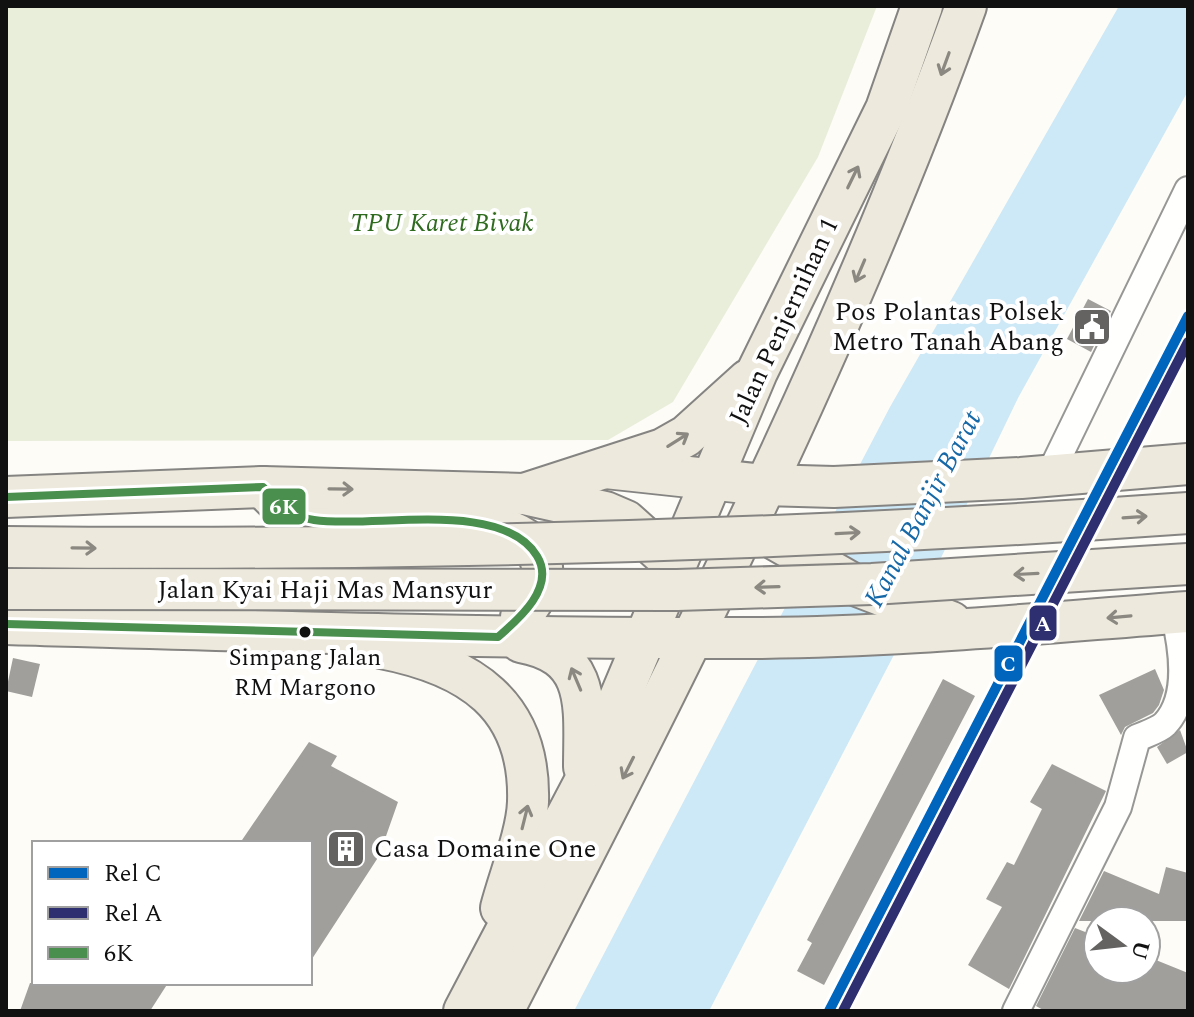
<svg xmlns="http://www.w3.org/2000/svg" width="1194" height="1017" viewBox="0 0 1194 1017" font-family="Spectral,serif">
<rect width="100%" height="100%" fill="#fdfcf7"/>
<polygon fill="#e9eedb" points="6,6 877,6 818,157 673,402 608,440 6,441"/>
<polygon fill="#cde8f7" points="1119,6 1188,6 1188,91 1018,398 898,647 709,1011 574,1011 890,407"/>
<g fill="#a19f9c">
<polygon points="1088,299 1111,311 1091,352 1067,339"/>
<polygon points="13,658 40,664 32,697 6,691"/>
<polygon points="1155,669 1164,690 1159,705 1153,713 1125,727 1121,735 1099,695"/>
<polygon points="943,679 975,696 824,985 797,971 812,943 807,940"/>
<polygon points="1180,730 1188,752 1167,764 1157,747"/>
<polygon points="309,742 337,756 331,766 398,802 379,856 310,962 310,843 240,843"/>
<polygon points="1052,764 1106,791 1009,989 968,965 1002,907 986,899 1007,862 1014,865 1042,809 1030,802"/>
<polygon points="1166,867 1188,873 1188,921 1079,921 1104,871 1159,894"/>
<polygon points="1075,928 1098,937 1098,969 1146,969 1146,956 1188,973 1188,1011 1045,1011 1036,1006"/>
<polygon points="30,983 168,983 150,1011 20,1011"/>
</g>
<g fill="none" stroke-linecap="round" stroke-linejoin="round">
<g stroke="#979795" stroke-width="30">
<g id="minor">
<polyline points="1049,476 1188,190"/>
<path d="M1016,1011L1118,807L1137,738C1146,734 1159,730 1165,724C1191,696 1182,646 1174,613"/>
</g>
</g>
<g stroke="#858482" stroke-width="44">
<g id="primary">
<polyline points="606,468 764,485 834,487 1021,478 1188,464"/>
<path d="M263,487C277,503 291,516 313,520C364,530 525,498 541,562C547,583 533,601 521,617"/>
<polyline points="524,494 663,449 686,436 748,380"/>
<polyline points="6,497 263,487 524,494 605,512 626,521 667,558"/>
<polyline points="757,529 855,585 951,622"/>
<path d="M6,624C251,631 497,639 742,638C891,638 1040,623 1188,612"/>
<path d="M521,642C593,655 584,708 584,767"/>
<path d="M381,648C469,665 531,704 528,802C527,833 509,877 501,908"/>
<polyline points="464,1011 584,783 757,372 886,109 922,6"/>
<path d="M503,1011C672,683 841,354 966,6"/>
</g>
</g>
<use href="#minor" stroke="#fffffe" stroke-width="26"/>
<use href="#primary" stroke="#ede9dc" stroke-width="40"/>
<g stroke="#858482" stroke-width="44" stroke-linecap="butt">
<g id="primary-bridge">
<path d="M6,547C400,551 795,541 1188,513"/>
<polyline points="6,589 677,590 872,584 1188,564"/>
</g>
</g>
<use href="#primary-bridge" stroke="#ede9dc" stroke-width="40"/>
<g stroke="#fff" stroke-width="14">
<path id="bus-1" d="M6,497L263,487C277,502 292,517 314,520C373,529 501,498 537,556C556,587 519,619 498,637L6,624"/>
</g>
<use href="#bus-1" stroke="#4a8f4e" stroke-width="8"/>
<g stroke="#fff" stroke-width="16">
<polyline id="rail-1" points="829,1011 1188,316"/>
</g>
<g stroke="#fff" stroke-width="16">
<polyline id="rail-2" points="843,1011 1188,342"/>
</g>
<use href="#rail-1" stroke="#0065bd" stroke-width="10"/>
<use href="#rail-2" stroke="#2e2f70" stroke-width="10"/>
</g>
<defs><path id="oneway-shaft" d="M-6 0H5M1.5-3L5.5 0L1.5 3" fill="none" stroke-width="1.6" stroke-linecap="round" stroke-linejoin="round" transform="scale(2)"/></defs>
<g stroke="#8a8881">
<use href="#oneway-shaft" transform="translate(945 64) rotate(110)"/>
<use href="#oneway-shaft" transform="translate(853 177) rotate(-64)"/>
<use href="#oneway-shaft" transform="translate(860 271) rotate(113)"/>
<use href="#oneway-shaft" transform="translate(678 440) rotate(-32)"/>
<use href="#oneway-shaft" transform="translate(341 489) rotate(1)"/>
<use href="#oneway-shaft" transform="translate(1135 517) rotate(-4)"/>
<use href="#oneway-shaft" transform="translate(848 533) rotate(-3)"/>
<use href="#oneway-shaft" transform="translate(84 548) rotate(1)"/>
<use href="#oneway-shaft" transform="translate(1026 574) rotate(177)"/>
<use href="#oneway-shaft" transform="translate(767 587) rotate(178)"/>
<use href="#oneway-shaft" transform="translate(1119 617) rotate(175)"/>
<use href="#oneway-shaft" transform="translate(576 679) rotate(-113)"/>
<use href="#oneway-shaft" transform="translate(628 768) rotate(117)"/>
<use href="#oneway-shaft" transform="translate(525 817) rotate(-76)"/>
</g>
<defs>
<g id="civic-square" transform="scale(2)"><rect x="-9" y="-9" width="18" height="18" rx="4" fill="#646362" stroke="#fff"/><path d="M-.6-6.5H3V-4.5H.6V-3L4-1V1h2V6H-6V1h2V-1L-.6-3ZM-1.2 2.5V6h2.4V2.5Z" fill="#fff"/></g>
<g id="building-square" transform="scale(2)"><rect x="-9" y="-9" width="18" height="18" rx="4" fill="#646362" stroke="#fff"/><path d="M-4-6H4V6H1V3H-1V6H-4ZM-2.5-4.3h1.7v1.8h-1.7ZM.8-4.3h1.7v1.8H.8ZM-2.5-1h1.7V.8h-1.7ZM.8-1h1.7V.8H.8Z" fill="#fff"/></g>
</defs>
<g fill-rule="evenodd">
<use href="#civic-square" x="1092" y="327"/>
<use href="#building-square" x="346" y="849"/>
</g>
<circle fill="#111" stroke="#fff" stroke-width="3" cx="305" cy="632" r="7"/>
<g text-anchor="middle" dominant-baseline="central" stroke-width="8" stroke-linejoin="round" paint-order="stroke">
<g font-size="24" fill="#111" stroke="#fff">
<text x="305" y="658">Simpang Jalan<tspan x="305" dy="30">RM Margono</tspan></text>
</g>
<g font-size="26" font-style="italic" fill="#2f6b1f" stroke="#fff">
<text x="442" y="223">TPU Karet Bivak</text>
</g>
<g font-size="26" fill="#111" stroke="#fff" text-anchor="end">
<text x="1064" y="312">Pos Polantas Polsek<tspan x="1064" dy="30">Metro Tanah Abang</tspan></text>
<text x="374" y="849" text-anchor="start">Casa Domaine One</text>
</g>
<g font-size="26" fill="#111" stroke="#fff">
<text transform="translate(784 321) rotate(-65)">Jalan Penjernihan 1</text>
<text x="325" y="590">Jalan Kyai Haji Mas Mansyur</text>
</g>
<g font-size="28" font-style="italic" fill="#1768a6" stroke="#fff">
<text transform="translate(923 509) rotate(-62)">Kanal Banjir Barat</text>
</g>
</g>
<g stroke="#fff" stroke-width="3">
<rect x="261" y="487" width="46" height="39" rx="8" fill="#4a8f4e"/>
<rect x="1028" y="604" width="30" height="38" rx="8" fill="#2e2f70"/>
<rect x="993" y="644" width="31" height="39" rx="8" fill="#0065bd"/>
</g>
<g font-size="22" text-anchor="middle" font-weight="bold" fill="#fff">
<text x="284" y="514">6K</text>
<text x="1043" y="631">A</text>
<text x="1008" y="671">C</text>
</g>
<rect width="1194" height="1017" fill="none" stroke="#111111" stroke-width="16"/>
<rect x="32" y="841" width="280" height="144" fill="#ffffff" stroke="#a0a0a0" stroke-width="2"/>
<rect x="48" y="867" width="40" height="12" fill="#0065bd" stroke="#a0a0a0" stroke-width="2"/>
<text x="104" y="881" font-size="24" fill="#111111">Rel C</text>
<rect x="48" y="907" width="40" height="12" fill="#2e2f70" stroke="#a0a0a0" stroke-width="2"/>
<text x="104" y="921" font-size="24" fill="#111111">Rel A</text>
<rect x="48" y="947" width="40" height="12" fill="#4a8f4e" stroke="#a0a0a0" stroke-width="2"/>
<text x="104" y="961" font-size="24" fill="#111111">6K</text>
<g transform="translate(1122 945) rotate(105)"><circle r="38" fill="#ffffff" stroke="#a0a0a0" stroke-width="2"/>
<path d="M0-6L14 30L0 20L-14 30Z" fill="#646362"/>
<text y="-12" font-size="22" font-weight="bold" text-anchor="middle" fill="#111111">U</text>
</g>
</svg>
